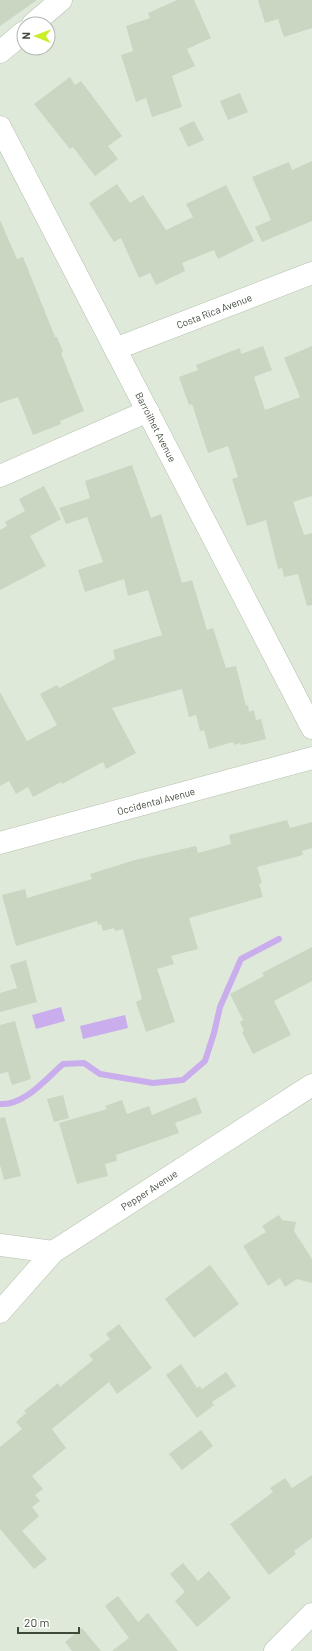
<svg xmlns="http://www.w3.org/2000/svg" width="312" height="1651" viewBox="0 0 312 1651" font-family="Barlow,sans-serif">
<rect width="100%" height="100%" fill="#eff5ec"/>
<path fill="#dfe9da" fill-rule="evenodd" d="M0,0H312V1651H0ZM24,24H48V48H24Z"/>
<g fill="#c9aded">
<polygon points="61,1007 65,1021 36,1029 32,1015"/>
<polygon points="125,1015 128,1028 83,1039 80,1026"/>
</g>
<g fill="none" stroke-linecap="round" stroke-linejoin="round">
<path stroke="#c9aded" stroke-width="6" d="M0,1104C24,1106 46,1079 63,1064L84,1063L100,1074L153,1083L183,1080L205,1061L214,1033L220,1007L241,959L279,939"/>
</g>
<g fill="#c9d6c2">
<polygon points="0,0 37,0 0,26"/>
<polygon points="177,0 194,0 211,38 187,49 195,66 172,76 182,107 152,117 146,98 136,102 121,55 133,51 126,26 150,18 148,13"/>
<polygon points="258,0 312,0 312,28 284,37 278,19 265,23"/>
<polygon points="70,77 75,85 81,81 122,136 108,146 118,159 95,176 73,147 70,149 34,104"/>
<polygon points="240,93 248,112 228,120 220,101"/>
<polygon points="194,121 204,140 188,147 179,128"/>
<polygon points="312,161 312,221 262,242 255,227 271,220 252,177 289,162 292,170"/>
<polygon points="117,184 130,203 143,195 166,230 193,217 186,204 226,185 254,241 218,259 214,250 182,263 185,271 156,285 150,273 139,278 121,238 114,242 89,203"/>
<polygon points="0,220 17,259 23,257 55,337 57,337 63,352 61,353 84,411 60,421 61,424 33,435 18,397 0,403"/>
<polygon points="263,346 272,370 254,377 265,410 300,397 284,358 312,346 312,496 293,502 304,535 312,533 312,605 307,606 298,574 284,577 282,568 278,569 266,520 247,526 232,479 238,477 228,446 208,453 192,404 189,405 179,377 198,370 196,365 224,354 240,348 241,354"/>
<polygon points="132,465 151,518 161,514 182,583 192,580 207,630 213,628 226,668 236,666 246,706 248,705 249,712 254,710 256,720 261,719 266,739 241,745 240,743 234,745 233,742 209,749 204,730 200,731 196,715 189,717 182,689 112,708 136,753 106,769 103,762 62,784 61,782 33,797 28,787 16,794 9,781 0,786 0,692 27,741 57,725 40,694 57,685 59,688 115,659 113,650 162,635 148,590 128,596 124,579 85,592 78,570 103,562 87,517 66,524 59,508 90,498 85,481"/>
<polygon points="44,486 61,519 30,536 46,566 0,590 0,530 7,526 5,522 25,511 19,499"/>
<polygon points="287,820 290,828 312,822 312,848 302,851 303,855 257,867 262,883 259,884 263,897 189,918 198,949 171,956 174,964 157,969 175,1022 146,1032 136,1002 142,999 123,929 115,931 114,928 103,931 101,924 98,925 97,921 16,946 2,895 25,889 27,898 92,879 90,874 135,860 196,846 198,853 231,844 229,835"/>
<polygon points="312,947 312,981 274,1001 291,1035 253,1054 242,1032 244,1031 240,1022 243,1020 230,994 264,976 262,973"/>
<polygon points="26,960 37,1002 0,1012 0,993 17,988 10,965"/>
<polygon points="15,1021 31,1079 12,1085 8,1072 0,1074 0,1025"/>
<polygon points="63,1095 69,1118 54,1122 47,1099"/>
<polygon points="196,1097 202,1113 175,1123 179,1133 116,1155 117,1161 105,1164 108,1176 77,1184 59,1123 107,1109 105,1106 122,1100 127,1114 149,1106 152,1115"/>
<polygon points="5,1117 21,1176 4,1180 0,1165 0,1118"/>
<polygon points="279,1215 282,1220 296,1222 294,1231 312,1259 312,1283 297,1279 285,1287 280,1278 268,1286 243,1246 266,1232 262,1226"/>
<polygon points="210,1265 239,1304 194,1338 165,1299"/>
<polygon points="119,1324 152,1368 117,1394 109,1382 52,1429 66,1448 32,1476 43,1489 35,1495 40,1501 32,1507 39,1516 22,1531 47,1559 34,1569 0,1529 0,1447 22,1429 16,1422 26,1413 24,1411 58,1383 60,1387 93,1360 89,1355 110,1339 106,1334"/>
<polygon points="181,1364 197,1388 200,1386 202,1389 226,1372 236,1386 212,1402 214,1405 197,1418 166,1375"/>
<polygon points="201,1430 213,1446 182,1470 169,1454"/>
<polygon points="312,1475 312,1538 294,1551 296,1554 269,1575 230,1524 273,1492 270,1488 285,1478 292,1488"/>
<polygon points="183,1563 198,1581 209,1571 231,1598 197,1627 175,1601 185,1592 170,1574"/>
<polygon points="118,1596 138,1622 148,1613 178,1651 112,1651 129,1638 105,1606"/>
<polygon points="82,1628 101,1651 72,1651 65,1642"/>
</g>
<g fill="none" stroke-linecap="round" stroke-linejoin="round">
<g stroke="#b5c0af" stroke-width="23">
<g id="street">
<polyline points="33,24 61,0"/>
<polyline points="0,52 24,32"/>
<polyline points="0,127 312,728"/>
<polyline points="115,349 312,273"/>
<polyline points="0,476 148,411"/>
<polyline points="0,843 312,758"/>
<polyline points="0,1245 53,1252"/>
<polyline points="0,1312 53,1252 312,1085"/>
<polyline points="275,1651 312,1614"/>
</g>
</g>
<use href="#street" stroke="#fff" stroke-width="22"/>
</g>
<g text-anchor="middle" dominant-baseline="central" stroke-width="4" stroke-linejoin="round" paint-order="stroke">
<g font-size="10" fill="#3f493a" stroke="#fff">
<text transform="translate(214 311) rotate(-21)">Costa Rica Avenue</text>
<text transform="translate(156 427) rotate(63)">Barroilhet Avenue</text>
<text transform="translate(156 801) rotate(-15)">Occidental Avenue</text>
<text transform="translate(149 1190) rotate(-33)">Pepper Avenue</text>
</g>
</g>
<g transform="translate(36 36) rotate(271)"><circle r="19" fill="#ffffff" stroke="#b2b6b0"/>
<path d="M0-3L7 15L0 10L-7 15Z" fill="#cbee2a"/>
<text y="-6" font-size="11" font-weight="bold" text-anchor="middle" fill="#3f493a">N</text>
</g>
<path d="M18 1627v6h61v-6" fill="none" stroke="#3f493a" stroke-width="2"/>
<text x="24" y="1627" font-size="12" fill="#3f493a" stroke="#ffffff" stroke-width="3" paint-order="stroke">20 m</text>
</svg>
